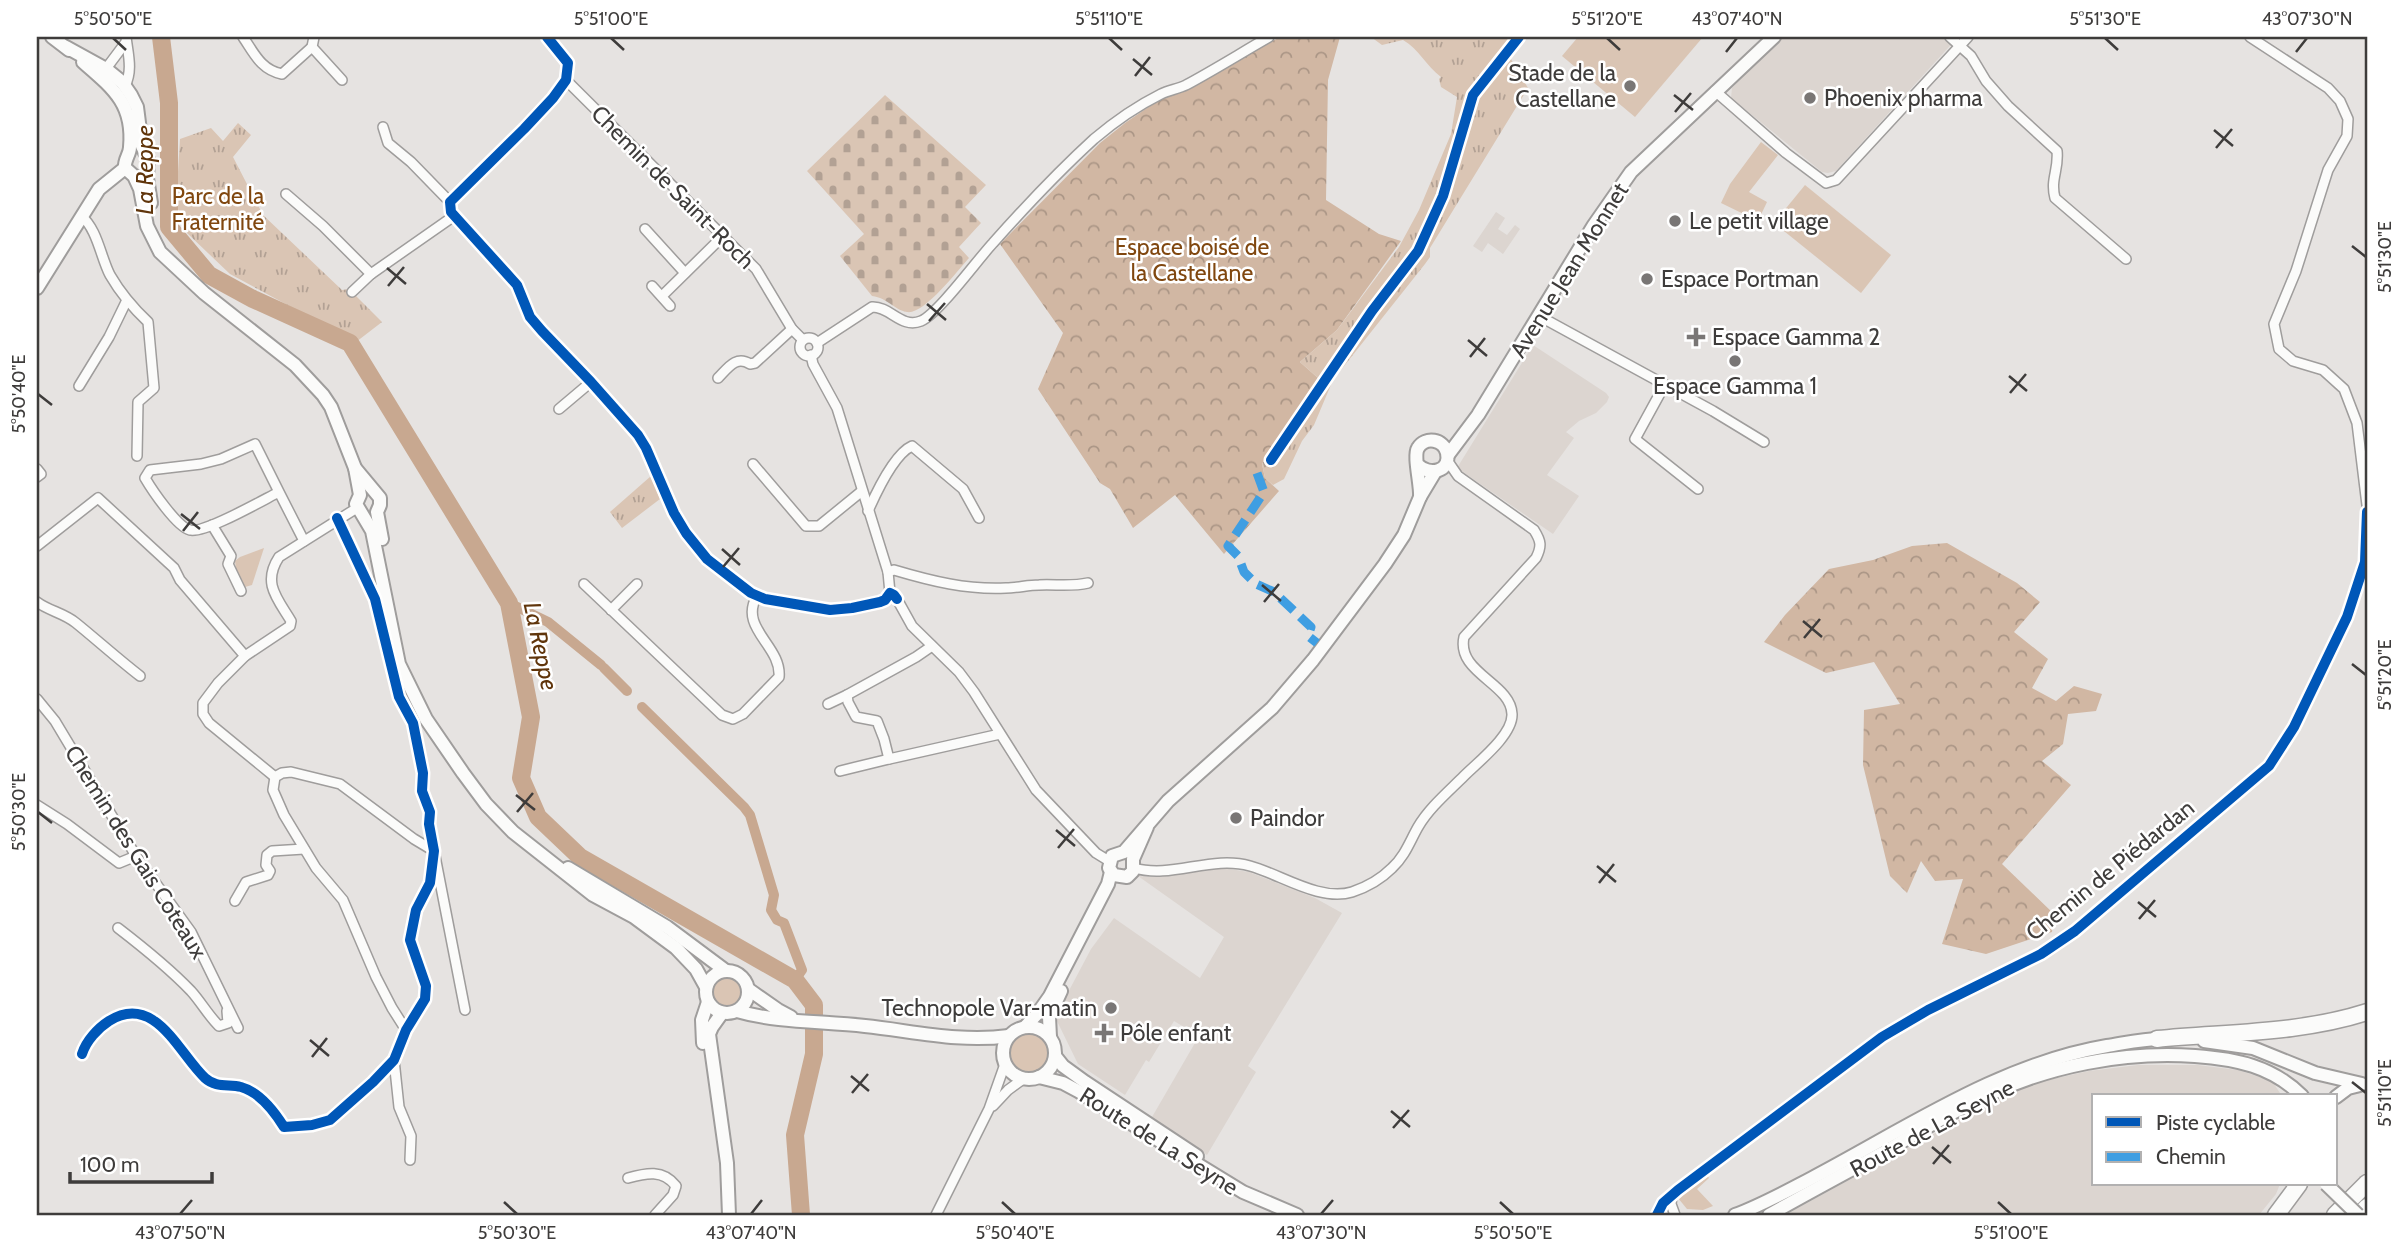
<svg xmlns="http://www.w3.org/2000/svg" width="2404" height="1252" viewBox="0 0 2404 1252" font-family="Cabin,sans-serif">
<defs>
<pattern id="forest-crowns" width="20" height="18" patternUnits="userSpaceOnUse" patternTransform="scale(1.75)"><rect width="20" height="18" fill="#d1b7a3"/><path d="M2 6a3 3 0 1 1 6 0M12 15a3 3 0 1 1 6 0" fill="none" stroke="#ab9686"/></pattern>
<pattern id="cemetery-stones" width="16" height="16" patternUnits="userSpaceOnUse" patternTransform="scale(1.75)"><rect width="16" height="16" fill="#dac5b4"/><path d="M2 7V4a2 2 0 0 1 4 0v3zM10 15v-3a2 2 0 0 1 4 0v3z" fill="#b2a194"/></pattern>
<pattern id="park-tufts" width="24" height="20" patternUnits="userSpaceOnUse" patternTransform="scale(1.75)"><rect width="24" height="20" fill="#dac5b4"/><path d="M3 7l-1-3M5 7V3M7 7l1-3M15 17l-1-3M17 17v-4M19 17l1-3" fill="none" stroke="#b2a194"/></pattern>
</defs>
<rect width="100%" height="100%" fill="#e6e3e1"/>
<g fill="#dcd5d0">
<polygon points="1781,37 1958,37 1836,171 1828,173 1822,172 1731,98 1732,88"/>
<polygon points="1496,212 1505,218 1498,229 1507,235 1515,225 1520,229 1503,254 1488,243 1482,252 1473,246"/>
<polygon points="1533,345 1606,393 1609,397 1607,402 1596,413 1579,421 1566,432 1574,438 1547,475 1579,496 1553,534 1457,468"/>
<polygon points="1223,868 1249,872 1315,898 1342,913 1248,1066 1256,1072 1207,1155 1152,1117 1199,1036 1174,1021 1149,1062 1146,1060 1125,1095 1078,1064 1055,1017 1091,949 1114,918 1200,978 1224,937 1138,876 1157,877"/>
<polygon points="2138,1065 2198,1065 2238,1070 2272,1081 2282,1096 2094,1096 2094,1184 2280,1184 2276,1194 2259,1215 1785,1215 2021,1086 2089,1071"/>
</g>
<g fill="#dac5b4">
<polygon points="1578,37 1703,37 1635,117 1562,56"/>
<polygon points="1761,142 1778,155 1749,192 1767,202 1758,221 1721,203 1730,184"/>
<polygon points="1805,185 1891,255 1861,293 1774,223"/>
<polygon points="264,548 252,585 245,587 236,569 235,561 240,557"/>
<circle cx="727" cy="992" r="21"/>
<circle cx="1029" cy="1053" r="26"/>
<polygon points="1707,1175 1709,1178 1697,1189 1713,1206 1703,1210 1687,1209 1678,1198 1691,1186"/>
</g>
<g fill="url(#forest-crowns)">
<polygon points="1281,37 1340,37 1328,80 1326,200 1379,234 1401,241 1337,330 1300,362 1318,378 1262,464 1265,478 1279,491 1224,554 1175,495 1133,528 1110,489 1100,483 1038,389 1063,333 1000,244 1100,143 1125,123 1150,106 1241,55"/>
<polygon points="1947,543 2017,583 2040,602 2014,632 2048,659 2032,688 2056,701 2074,686 2102,694 2096,711 2068,714 2063,744 2042,761 2071,785 2002,864 2054,914 2052,932 1986,954 1942,944 1963,879 1935,881 1921,861 1907,893 1890,876 1863,765 1864,710 1900,704 1874,662 1826,673 1764,642 1785,615 1829,569 1873,560 1912,546"/>
</g>
<path fill="url(#cemetery-stones)" d="M885,95L986,185L965,207L981,223L959,247L969,258C957,271 924,315 907,312C894,310 888,298 872,296L840,256L864,234L807,171Z"/>
<g fill="url(#park-tufts)">
<path d="M1371,37H1522L1508,54L1528,88L1430,248V257L1425,264L1333,380L1314,425L1302,441L1284,479L1273,485L1265,478L1262,464L1318,378L1300,362L1337,330L1399,247L1419,210L1451,134L1457,97L1441,87L1439,79L1441,77C1426,66 1419,49 1403,40L1382,45Z"/>
<polygon points="238,123 251,135 233,157 263,215 342,290 349,289 382,322 356,342 230,274 187,233 176,204 180,139 211,128 223,141"/>
<polygon points="651,476 660,499 622,528 610,512"/>
</g>
<g fill="none" stroke-linecap="round" stroke-linejoin="round">
<g stroke="#c8a890" stroke-width="10">
<polyline points="509,603 548,622 601,665"/>
<polyline points="604,668 627,691"/>
<polyline points="642,707 744,807 750,815 774,895 771,910 777,920 784,923 802,970 795,980"/>
</g>
<polyline stroke="#c8a890" stroke-width="18" points="161,37 169,103 169,227 209,275 253,299 350,343 509,603 531,717 521,778 538,817 580,857 795,980 814,1005 814,1054 795,1135 801,1215"/>
<g stroke="#9f9d9c" stroke-width="12">
<g id="street">
<path d="M243,37C254,53 261,70 282,74L312,47"/>
<polyline points="314,37 312,47 342,80"/>
<polyline points="547,37 568,63 566,80 553,98 524,129 450,202 451,212 517,285 530,317 542,331 591,382 638,435 646,448 674,513 686,533 707,559 751,593 765,599 830,610 852,608 880,602 885,600 890,593 894,595 897,599"/>
<path d="M1950,37L1971,56L1986,81L2008,106L2057,151C2059,170 2050,179 2055,198L2126,259"/>
<polyline points="2250,37 2328,88 2340,101 2348,119 2347,136 2328,170 2296,271 2274,324 2279,349 2293,361 2323,370 2344,389 2357,423 2367,505"/>
<polyline points="102,74 126,42"/>
<polyline points="566,80 756,269 792,329 803,340"/>
<path d="M125,86C133,70 128,54 126,37"/>
<polyline points="1715,91 1786,153 1826,183 1836,180 1968,37"/>
<polyline points="383,127 388,143 411,162 450,202"/>
<polyline points="286,194 323,226 371,274"/>
<path d="M81,216C97,228 101,258 110,275C121,294 132,307 148,322L154,388L138,402L137,456"/>
<polyline points="645,229 685,273"/>
<polyline points="652,286 670,306"/>
<polyline points="352,292 371,274 454,216"/>
<polyline points="662,296 722,237"/>
<polyline points="1539,316 1713,411 1764,442"/>
<circle cx="809" cy="347" r="9"/>
<path d="M817,343L872,307C890,306 901,329 921,321C938,314 978,259 993,243C1025,207 1059,171 1094,139C1114,122 1137,106 1161,94C1169,90 1178,89 1186,85C1214,70 1241,53 1269,37"/>
<polyline points="811,355 813,364 837,408 888,572 890,593"/>
<path d="M718,378C728,368 736,355 750,364L755,363L792,329"/>
<polyline points="79,386 109,337 126,302"/>
<polyline points="1664,386 1635,439 1698,489"/>
<polyline points="559,409 591,382"/>
<polyline points="753,464 806,526 819,526 862,491"/>
<polyline points="37,469 41,474 37,477"/>
<path d="M279,492L255,444L221,459L201,464L150,470L145,478C152,490 177,527 190,530C204,534 263,500 279,492L304,541"/>
<path d="M868,511C876,493 894,454 912,446L963,489L979,518"/>
<polyline points="212,525 231,556 228,564 241,591"/>
<polyline points="37,546 98,498 174,568 180,580 245,656"/>
<path d="M888,572L894,570C931,581 967,590 1006,588C1017,588 1028,585 1039,585C1055,584 1071,587 1088,583"/>
<path d="M584,584L722,715L733,719L743,714L779,677C782,646 738,628 757,596"/>
<polyline points="897,599 912,626 959,672 974,692 1036,790 1096,853 1109,861"/>
<path d="M37,602C49,611 64,613 76,623C97,640 118,659 140,676"/>
<polyline points="611,610 637,584"/>
<polyline points="932,646 916,657 847,695 848,702 856,717 877,721 884,739 889,759 1000,734"/>
<polyline points="37,699 55,721 136,856 191,932 238,1028"/>
<polyline points="828,704 847,695"/>
<polyline points="840,771 889,759"/>
<path d="M275,777L209,723L203,714V703L218,683L245,656L290,626L291,621C277,598 262,583 279,557L357,508"/>
<polyline points="37,805 67,824 119,863 136,856"/>
<path d="M1134,868C1172,879 1211,855 1250,866C1280,874 1320,902 1352,892C1367,887 1381,879 1392,868C1405,856 1410,841 1418,827C1429,808 1448,792 1464,776C1478,762 1513,735 1512,714C1511,683 1456,673 1464,637L1536,558C1542,546 1541,541 1534,530L1458,476L1447,460"/>
<polyline points="235,901 246,882 268,875 270,871 266,865 267,855 272,851 304,849"/>
<path d="M118,928C144,948 168,967 191,991C201,1002 208,1015 219,1026L228,1023L227,1011"/>
<polyline points="406,1030 392,1008 376,977 343,900 316,868 284,815 273,790 275,777 282,773 291,772 340,784 414,839 434,851 465,1010"/>
<path d="M82,1054C86,1041 98,1028 109,1021C155,992 179,1054 205,1078C216,1088 228,1084 241,1087C259,1092 274,1111 284,1127L312,1125L330,1120L373,1082L394,1060L406,1030L425,999L426,986L410,940L416,910L430,883L434,851L429,824L430,812L422,791L423,773L413,723L399,697L375,599L337,518"/>
<polyline points="394,1060 399,1107 411,1136 410,1160"/>
<polyline points="993,1106 1008,1090 1023,1079"/>
<path d="M628,1178C646,1173 663,1169 676,1186L673,1195L655,1215"/>
<polyline points="1672,1195 1671,1204 1675,1215"/>
<polyline points="936,1215 989,1109 1005,1064"/>
<polyline points="1657,1215 1663,1203 1678,1190 1882,1037 1928,1010 2041,954 2075,931 2269,766 2294,727 2347,617 2365,562 2367,512"/>
</g>
</g>
<g stroke="#9f9d9c" stroke-width="16">
<g id="secondary">
<polyline points="52,37 69,50"/>
<polyline points="66,47 106,69 122,82 131,95 137,107 142,146 148,159 147,178 151,203"/>
<path d="M83,62C113,88 134,104 130,147C130,155 124,159 125,168"/>
<polyline points="125,168 134,176 140,189 147,226 160,252 204,293 295,365 323,395 331,407 355,468 380,498 380,505 377,512 382,539"/>
<polyline points="37,288 99,189 125,168"/>
<polyline points="1448,455 1478,415 1594,225 1631,172 1774,37"/>
<path d="M1418,465C1429,476 1451,472 1447,453C1444,439 1425,436 1418,448C1413,456 1421,485 1420,497"/>
<polyline points="355,468 360,495 356,504 372,531 399,664 426,719 463,773 486,804 513,832 593,895 634,917 676,948 696,969 706,987"/>
<polyline points="1147,827 1133,859 1133,871 1127,877 1114,875 1109,868 1112,856 1124,852 1168,801 1272,708 1313,660 1385,564 1404,535 1420,497 1435,472"/>
<polyline points="568,868 667,927 726,971"/>
<circle cx="727" cy="992" r="21"/>
<polyline points="748,989 778,1010 791,1017"/>
<path d="M737,1011C778,1023 823,1021 865,1026C913,1031 960,1043 1009,1036"/>
<polyline points="722,1013 712,1027 709,1034 727,1163 729,1215"/>
<circle cx="1029" cy="1053" r="26"/>
<polyline points="1025,1027 1038,1013 1050,996 1108,884 1111,872"/>
<polyline points="1050,1037 1049,1017 1061,991"/>
<polyline points="2204,1041 2253,1048 2315,1073 2362,1084"/>
<polyline points="703,1043 702,1020 708,1002"/>
<polyline points="1055,1056 1063,1066 1085,1082 1197,1156"/>
<polyline points="1039,1077 1063,1083 1078,1091 1243,1192 1297,1215"/>
<polyline points="2336,1097 2348,1088 2360,1085"/>
<path d="M1735,1215C1762,1205 1787,1191 1812,1178C1907,1128 2000,1064 2107,1046C2126,1043 2146,1038 2165,1039"/>
<path d="M1769,1215C1808,1193 1847,1172 1886,1151C1918,1132 1950,1113 1983,1097C2049,1066 2123,1051 2195,1056C2236,1059 2272,1066 2302,1096"/>
</g>
</g>
<g stroke="#9f9d9c" stroke-width="19">
<g id="highway">
<path d="M2157,1039C2228,1032 2298,1034 2367,1012"/>
<polyline points="2276,1215 2299,1184"/>
<polyline points="2335,1215 2367,1183"/>
<polyline points="2359,1215 2367,1207"/>
</g>
</g>
<use href="#street" stroke="#fbfbfa" stroke-width="9"/>
<use href="#secondary" stroke="#fbfbfa" stroke-width="12"/>
<use href="#highway" stroke="#fbfbfa" stroke-width="16"/>
<g stroke="#9f9d9c" stroke-width="16" stroke-linecap="butt">
<polyline id="secondary-bridge" points="2326,1184 2358,1215"/>
</g>
<use href="#secondary-bridge" stroke="#fbfbfa" stroke-width="12"/>
<polyline stroke="#3f9ee2" stroke-width="9" stroke-dasharray="18 9" stroke-linecap="butt" points="1257,473 1264,492 1228,546 1238,556 1244,572 1256,584 1274,592 1311,627 1308,636 1317,643"/>
<g stroke="#fff" stroke-width="15">
<g id="cycleway">
<polyline points="547,37 568,63 566,80 553,98 524,129 450,202 451,212 517,285 530,317 542,331 591,382 638,435 646,448 674,513 686,533 707,559 751,593 765,599 830,610 852,608 880,602 885,600 890,593 894,595 897,599"/>
<polyline points="1271,460 1372,311 1418,251 1443,196 1473,95 1519,37"/>
<path d="M82,1054C86,1041 98,1028 109,1021C155,992 179,1054 205,1078C216,1088 228,1084 241,1087C259,1092 274,1111 284,1127L312,1125L330,1120L373,1082L394,1060L406,1030L425,999L426,986L410,940L416,910L430,883L434,851L429,824L430,812L422,791L423,773L413,723L399,697L375,599L337,518"/>
<polyline points="1657,1215 1663,1203 1678,1190 1882,1037 1928,1010 2041,954 2075,931 2269,766 2294,727 2347,617 2365,562 2367,512"/>
</g>
</g>
<use href="#cycleway" stroke="#0057b8" stroke-width="10"/>
</g>
<path fill="none" stroke="#3e3c3b" stroke-width="2.5" d="M113,38L126,50M611,38L624,50M1109,38L1122,50M1607,38L1620,50M2105,38L2118,50M1726,52L1737,38M2296,52L2307,38M1133,59L1152,75M1135,76L1150,57M1674,95L1693,110M1675,112L1691,93M2214,130L2233,146M2216,148L2232,129M2352,246L2366,257M387,268L406,284M388,286L404,267M927,304L946,320M929,321L945,303M1468,340L1487,356M1470,357L1485,338M2009,376L2027,391M2010,393L2026,374M38,394L52,405M181,514L200,529M183,531L198,512M722,549L740,565M723,567L739,548M1262,585L1281,601M1264,602L1279,584M1803,621L1822,637M1804,638L1820,619M2352,664L2366,675M516,795L535,810M38,812L52,823M517,812L533,793M1056,830L1075,846M1058,848L1074,829M1597,866L1616,882M1599,883L1614,864M2138,902L2156,917M2139,919L2155,900M310,1040L329,1056M312,1057L327,1038M851,1076L869,1091M2352,1082L2366,1093M852,1093L868,1074M1391,1111L1410,1127M1393,1128L1409,1110M1932,1147L1951,1163M1933,1164L1949,1145M504,1202L517,1214M1002,1202L1015,1214M1500,1202L1513,1214M1998,1202L2011,1214M180,1214L192,1200M751,1214L762,1200M1321,1214L1333,1200"/>
<g fill="#797675" stroke="#fff" stroke-width="2.5">
<circle cx="1630" cy="86" r="7"/>
<circle cx="1810" cy="98" r="7"/>
<circle cx="1675" cy="221" r="7"/>
<circle cx="1647" cy="279" r="7"/>
<path d="M1692.5 326.5h7v7h7v7h-7v7h-7v-7h-7v-7h7z"/>
<circle cx="1735" cy="361" r="7"/>
<circle cx="1236" cy="818" r="7"/>
<circle cx="1111" cy="1008" r="7"/>
<path d="M1100.5 1022.5h7v7h7v7h-7v7h-7v-7h-7v-7h7z"/>
</g>
<g text-anchor="middle" dominant-baseline="central" stroke-width="5" stroke-linejoin="round" paint-order="stroke">
<g font-size="23" fill="#3e3c3b" stroke="#fff" text-anchor="start">
<text x="1616" y="73" text-anchor="end">Stade de la<tspan x="1616" dy="26">Castellane</tspan></text>
<text x="1824" y="98">Phoenix pharma</text>
<text x="1689" y="221">Le petit village</text>
<text x="1661" y="279">Espace Portman</text>
<text x="1712" y="337">Espace Gamma 2</text>
<text x="1735" y="386" text-anchor="middle">Espace Gamma 1</text>
<text x="1250" y="818">Paindor</text>
<text x="1097" y="1008" text-anchor="end">Technopole Var-matin</text>
<text x="1120" y="1033">Pôle enfant</text>
</g>
<g font-size="23" fill="#3e3c3b" stroke="#fff">
<text transform="translate(673 187) rotate(45)">Chemin de Saint-Roch</text>
<text transform="translate(1569 270) rotate(-58)">Avenue Jean Monnet</text>
<text transform="translate(136 852) rotate(58)">Chemin des Gais Coteaux</text>
<text transform="translate(2110 870) rotate(-39)">Chemin de Piédardan</text>
<text transform="translate(1932 1128) rotate(-28)">Route de La Seyne</text>
<text transform="translate(1159 1141) rotate(32)">Route de La Seyne</text>
</g>
<g font-size="23" fill="#80470f" stroke="#fff">
<text x="218" y="196">Parc de la<tspan x="218" dy="26">Fraternité</tspan></text>
<text x="1192" y="247">Espace boisé de<tspan x="1192" dy="26">la Castellane</tspan></text>
</g>
<g font-size="24" font-style="italic" fill="#60350b" stroke="#fff">
<text transform="translate(144 170) rotate(-90)">La Reppe</text>
<text transform="translate(541 646) rotate(78)">La Reppe</text>
</g>
</g>
<rect width="2404" height="1252" fill="none" stroke="#ffffff" stroke-width="77"/>
<rect x="2092" y="1094" width="245" height="91" fill="#ffffff" stroke="#b2b1b1" stroke-width="2"/>
<rect x="2106" y="1117" width="35" height="10" fill="#0057b8" stroke="#b2b1b1" stroke-width="2"/>
<text x="2156" y="1130" font-size="21" fill="#3e3c3b">Piste cyclable</text>
<rect x="2106" y="1152" width="35" height="10" fill="#3f9ee2" stroke="#b2b1b1" stroke-width="2"/>
<text x="2156" y="1164" font-size="21" fill="#3e3c3b">Chemin</text>
<path d="M70 1172v10h142v-10" fill="none" stroke="#3e3c3b" stroke-width="3.5"/>
<text x="80" y="1172" font-size="21" fill="#3e3c3b" stroke="#ffffff" stroke-width="5" paint-order="stroke">100 m</text>
<rect x="38" y="38" width="2328" height="1176" fill="none" stroke="#3e3c3b" stroke-width="2.5"/>
<g font-size="18" text-anchor="middle" fill="#3e3c3b">
<text x="113" y="25">5°50'50"E</text>
<text x="611" y="25">5°51'00"E</text>
<text x="1109" y="25">5°51'10"E</text>
<text x="1607" y="25">5°51'20"E</text>
<text x="1737" y="25">43°07'40"N</text>
<text x="2105" y="25">5°51'30"E</text>
<text x="2307" y="25">43°07'30"N</text>
<text transform="translate(2385 257) rotate(-90)" y="6">5°51'30"E</text>
<text transform="translate(19 394) rotate(-90)" y="6">5°50'40"E</text>
<text transform="translate(2385 675) rotate(-90)" y="6">5°51'20"E</text>
<text transform="translate(19 812) rotate(-90)" y="6">5°50'30"E</text>
<text transform="translate(2385 1093) rotate(-90)" y="6">5°51'10"E</text>
<text x="180" y="1239">43°07'50"N</text>
<text x="517" y="1239">5°50'30"E</text>
<text x="751" y="1239">43°07'40"N</text>
<text x="1015" y="1239">5°50'40"E</text>
<text x="1321" y="1239">43°07'30"N</text>
<text x="1513" y="1239">5°50'50"E</text>
<text x="2011" y="1239">5°51'00"E</text>
</g>
</svg>
